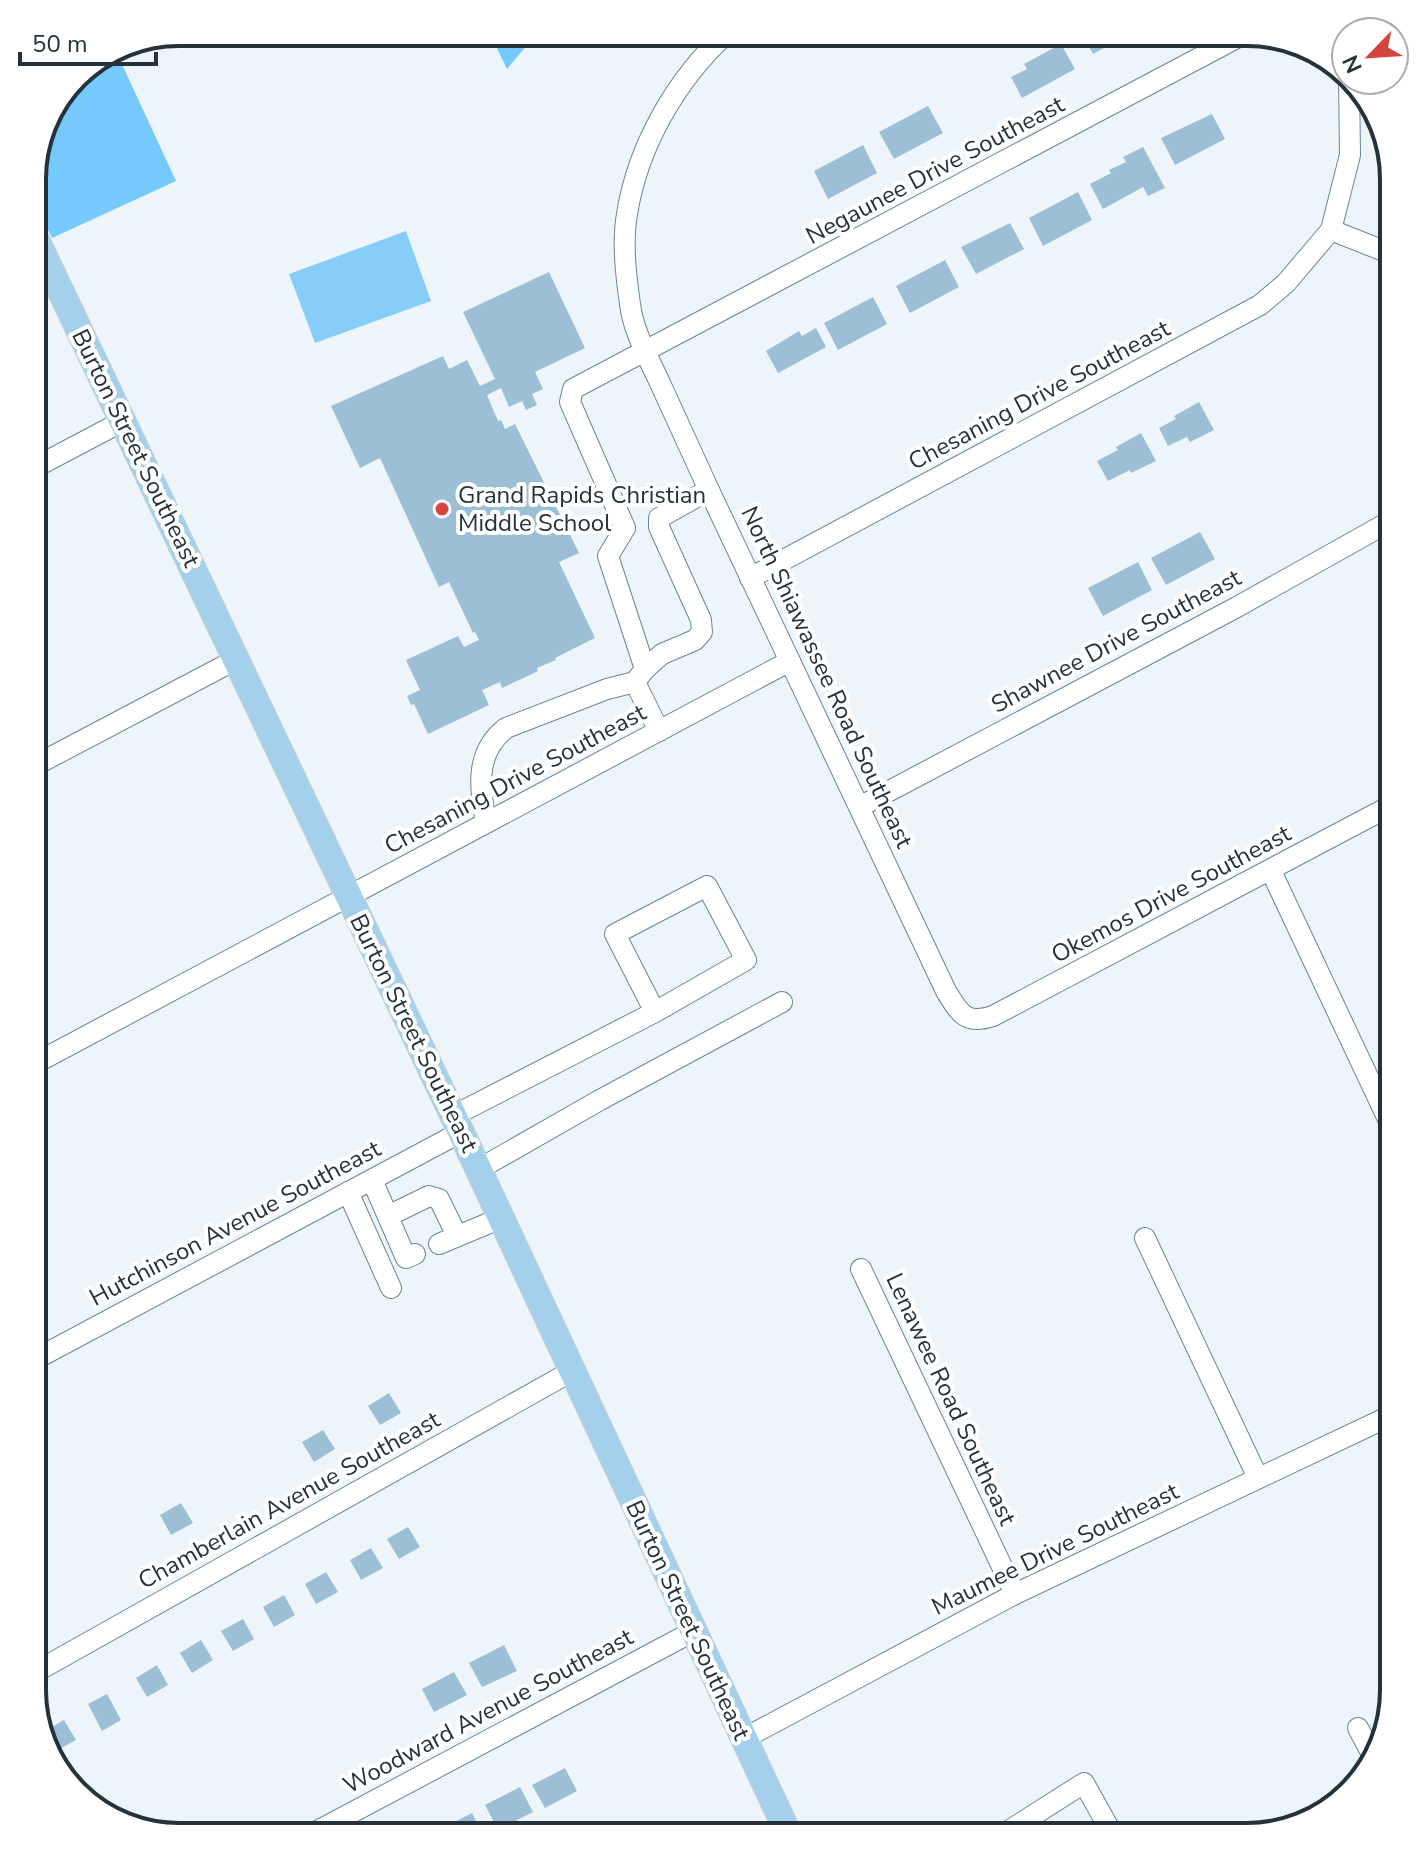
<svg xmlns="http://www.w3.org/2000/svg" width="1426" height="1869" viewBox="0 0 1426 1869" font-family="'Nunito Sans',sans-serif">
<rect width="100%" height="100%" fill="#eef5fa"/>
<polygon fill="#86cdfa" points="406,231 431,301 315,343 289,274"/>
<g fill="#75c9fd">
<polygon points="489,32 538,32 507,69"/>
<polygon points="168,36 120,60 176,181 52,238 32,196 32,169 47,114 82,69"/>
</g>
<g fill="#9dbfd6">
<polygon points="884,32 910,32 889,43"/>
<polygon points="1081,32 1133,32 1093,54"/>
<polygon points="1061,44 1075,69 1022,98 1011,77 1027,69 1024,64"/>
<polygon points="928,106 943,133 894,159 879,132"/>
<polygon points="1212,114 1225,139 1175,165 1161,138"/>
<polygon points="863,145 877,173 828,199 814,171"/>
<polygon points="1143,147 1165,188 1148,196 1143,187 1103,209 1090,184 1111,173 1109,170 1126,162 1123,157"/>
<polygon points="1078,192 1092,220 1043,246 1029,218"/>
<polygon points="1010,223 1024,249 976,274 961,247"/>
<polygon points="945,260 959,287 910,313 896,286"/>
<polygon points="549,272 585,348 535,372 543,389 532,394 537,405 526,410 522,401 509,407 501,388 487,395 498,421 501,420 505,429 515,424 579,553 559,562 595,638 555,658 556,660 537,668 538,671 502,688 500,682 482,690 489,705 428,734 414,704 411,705 407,696 420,690 406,660 458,636 464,647 479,640 475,632 473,633 449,582 439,587 380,458 360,468 331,406 443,356 449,369 467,360 480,386 495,379 463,312"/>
<polygon points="873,297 887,324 838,350 824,323"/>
<polygon points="816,328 826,347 778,373 766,351 799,331 802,336"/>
<polygon points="1199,402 1214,430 1190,442 1187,437 1168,446 1159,428 1176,419 1174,416"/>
<polygon points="1141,433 1156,461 1131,473 1130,470 1108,481 1097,461 1118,450 1116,447"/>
<polygon points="1200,532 1215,559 1166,585 1151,558"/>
<polygon points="1138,562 1152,590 1103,616 1088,588"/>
<polygon points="389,1393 401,1413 380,1425 368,1406"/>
<polygon points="323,1430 335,1449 314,1462 302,1442"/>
<polygon points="181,1503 193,1523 171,1535 160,1515"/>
<polygon points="408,1527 420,1547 399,1559 387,1539"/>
<polygon points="371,1548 383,1568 361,1580 350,1560"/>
<polygon points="326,1572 338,1592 316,1604 305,1584"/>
<polygon points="284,1595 295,1615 274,1627 263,1607"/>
<polygon points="243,1619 254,1639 233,1651 221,1631"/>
<polygon points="201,1640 213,1660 192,1673 180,1653"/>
<polygon points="504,1645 517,1671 482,1687 469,1663"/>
<polygon points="157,1665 168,1685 147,1697 136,1678"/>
<polygon points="454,1672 467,1695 434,1712 422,1689"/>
<polygon points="107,1694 121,1720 102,1731 88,1704"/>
<polygon points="64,1720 76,1740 54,1752 45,1731"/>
<polygon points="565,1768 577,1791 545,1808 532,1785"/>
<polygon points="520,1787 533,1812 498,1830 485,1805"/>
<polygon points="472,1813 484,1836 442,1837 439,1830"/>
</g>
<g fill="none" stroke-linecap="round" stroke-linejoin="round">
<g stroke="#66869c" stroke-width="22">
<g id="minor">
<path d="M728,32C677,78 638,145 627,214C622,243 626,276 630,304C633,331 649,359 660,383C676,418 692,453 708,488C786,656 868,823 946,991C960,1014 966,1025 993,1016L1394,804"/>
<polyline points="1331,230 1394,255"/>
<polyline points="32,469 123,421"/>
<polyline points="750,578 1260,305 1286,283 1331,230 1350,155 1349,80"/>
<polyline points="645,669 662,654 695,640 702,632 701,620 659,527 659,518 709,490"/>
<polyline points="635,682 659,731"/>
<polyline points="32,767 237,659"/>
<polyline points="861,806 1237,607 1394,519"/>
<path d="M486,823C480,788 474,753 506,728L607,689L635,682L645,669L608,556L625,528L570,402L573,389L1248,32"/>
<polyline points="1271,871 1394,1132"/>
<polyline points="32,1065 790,661"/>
<polyline points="453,1116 655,1012 615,934 707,886 746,960 655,1012"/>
<polyline points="479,1169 600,1100 782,1002"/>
<polyline points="372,1180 406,1258 415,1254"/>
<polyline points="348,1192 391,1288"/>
<polyline points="388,1216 429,1196 439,1199 457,1236"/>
<polyline points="1145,1238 1258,1478"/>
<polyline points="439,1244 501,1218"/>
<polyline points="861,1269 1015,1594"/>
<polyline points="32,1361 461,1132"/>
<polyline points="32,1674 572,1371"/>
<polyline points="1358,1728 1375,1760"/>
<polyline points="743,1739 1015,1594 1394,1414"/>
<polyline points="306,1837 694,1631"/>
<polyline points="999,1837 1084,1783 1114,1837"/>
</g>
</g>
<g stroke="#cfd2d4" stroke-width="28">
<polyline id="major" points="32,231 461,1132 790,1837"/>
</g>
<use href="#minor" stroke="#fff" stroke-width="20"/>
<use href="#major" stroke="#a4d0eb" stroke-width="26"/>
</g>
<circle fill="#d4463d" stroke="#fff" stroke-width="3" cx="442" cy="509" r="8"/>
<g text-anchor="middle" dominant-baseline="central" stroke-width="8" stroke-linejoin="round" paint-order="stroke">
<g font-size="24" fill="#24323b" stroke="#fff">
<text transform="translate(935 170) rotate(-28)">Negaunee Drive Southeast</text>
<text transform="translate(1039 395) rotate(-28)">Chesaning Drive Southeast</text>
<text transform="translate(136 448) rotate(64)">Burton Street Southeast</text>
<text transform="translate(1116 641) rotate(-28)">Shawnee Drive Southeast</text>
<text transform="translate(827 677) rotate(65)">North Shiawassee Road Southeast</text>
<text transform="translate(515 779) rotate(-28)">Chesaning Drive Southeast</text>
<text transform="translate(1171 894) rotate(-28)">Okemos Drive Southeast</text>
<text transform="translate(414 1033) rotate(64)">Burton Street Southeast</text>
<text transform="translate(235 1223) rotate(-28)">Hutchinson Avenue Southeast</text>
<text transform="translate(951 1399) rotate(65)">Lenawee Road Southeast</text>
<text transform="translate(289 1500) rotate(-29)">Chamberlain Avenue Southeast</text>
<text transform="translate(1055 1549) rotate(-26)">Maumee Drive Southeast</text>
<text transform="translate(688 1620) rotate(65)">Burton Street Southeast</text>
<text transform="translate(488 1711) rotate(-28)">Woodward Avenue Southeast</text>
</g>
<g font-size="24" fill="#24323b" stroke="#fff" text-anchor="start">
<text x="458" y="495">Grand Rapids Christian<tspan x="458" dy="28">Middle School</tspan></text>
</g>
</g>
<path d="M0 0H1426V1869H0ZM179 46H1247A133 133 0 0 1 1380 179V1690A133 133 0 0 1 1247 1823H179A133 133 0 0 1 46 1690V179A133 133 0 0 1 179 46Z" fill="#fff" fill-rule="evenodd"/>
<path fill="none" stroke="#24323b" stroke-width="4" d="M179 46H1247A133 133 0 0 1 1380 179V1690A133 133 0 0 1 1247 1823H179A133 133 0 0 1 46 1690V179A133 133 0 0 1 179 46Z"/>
<g transform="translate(1370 56) rotate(245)"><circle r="38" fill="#ffffff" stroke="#a7adb1" stroke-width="2"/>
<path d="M0-6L14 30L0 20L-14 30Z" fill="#d4463d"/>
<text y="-12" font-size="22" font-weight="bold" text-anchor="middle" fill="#24323b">N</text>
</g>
<path d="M20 52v12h136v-12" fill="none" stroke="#24323b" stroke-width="4"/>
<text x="32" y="52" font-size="24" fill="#24323b" stroke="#ffffff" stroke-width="6" paint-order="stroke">50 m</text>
</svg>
